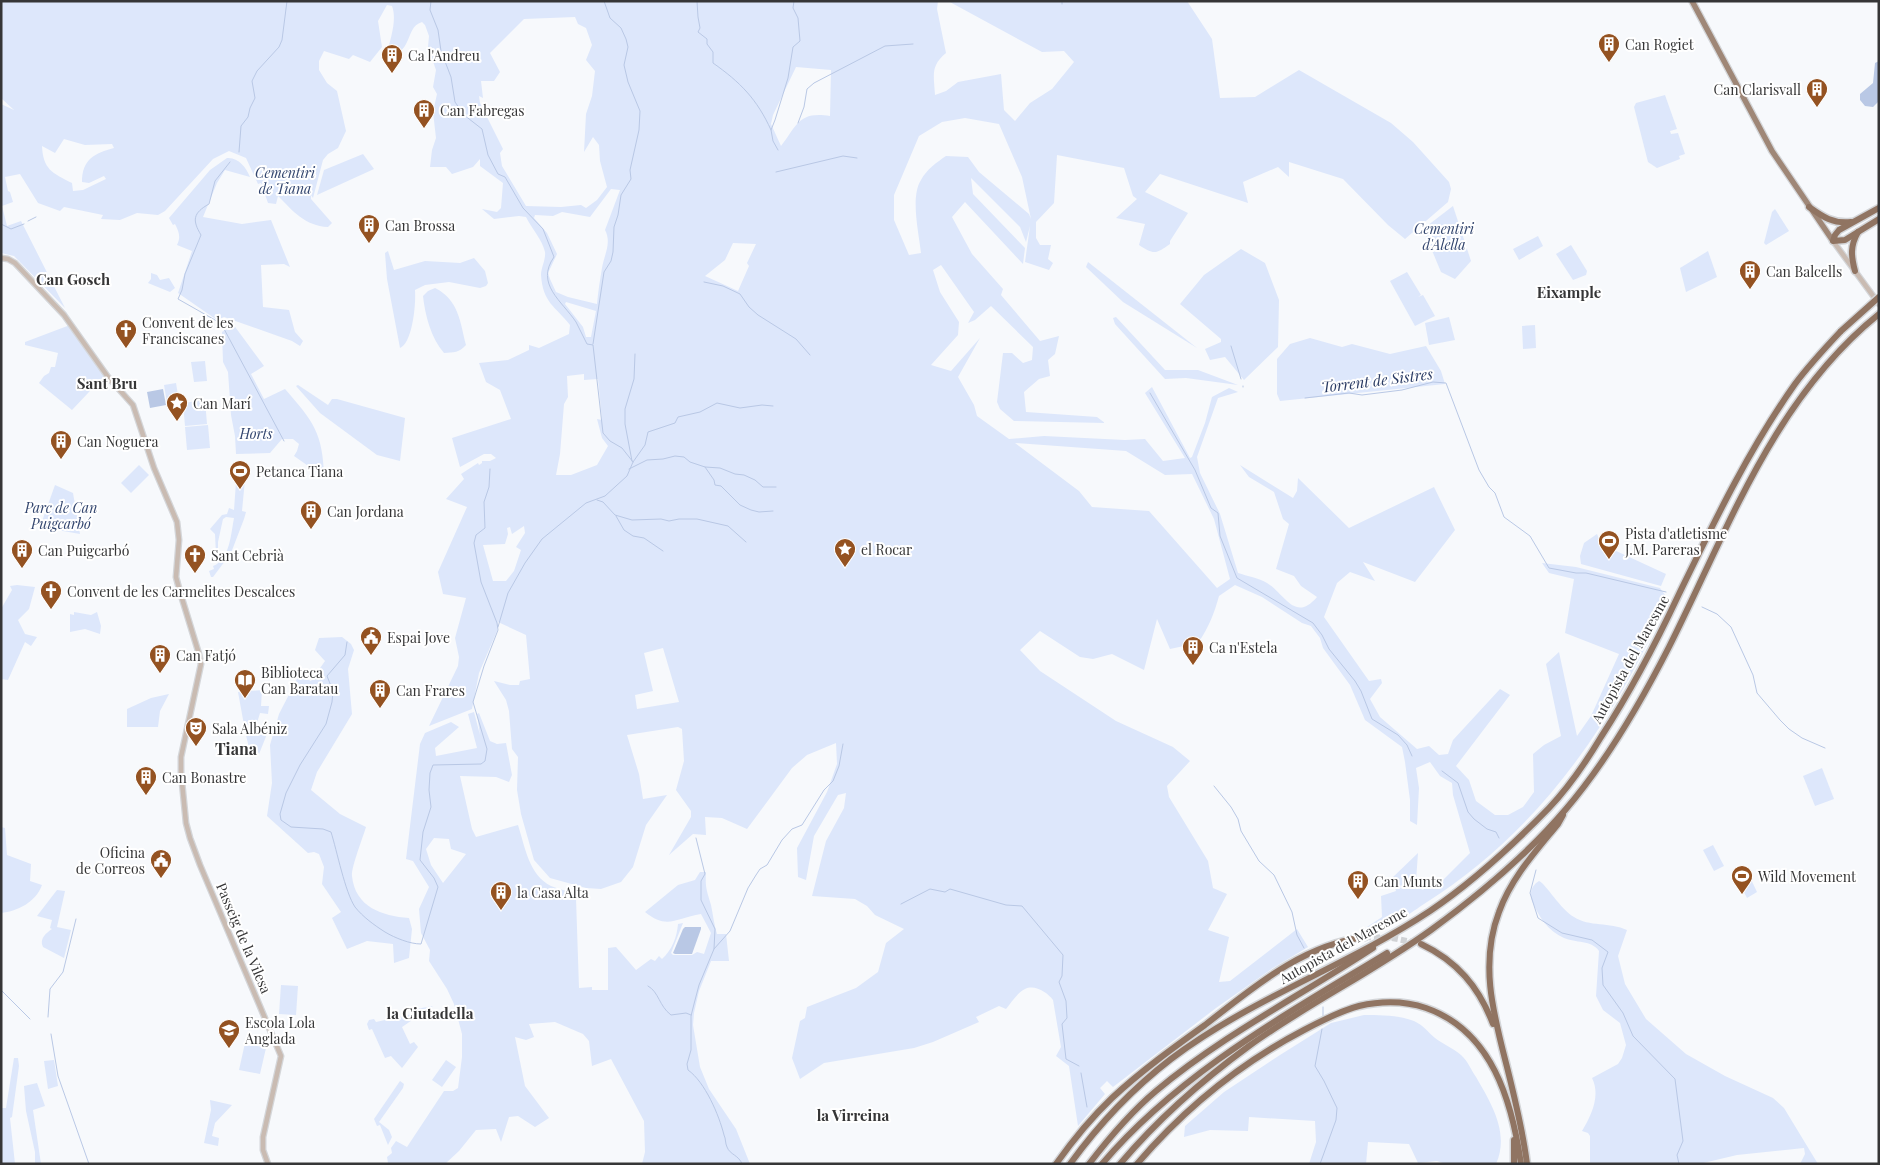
<svg xmlns="http://www.w3.org/2000/svg" width="1880" height="1165" viewBox="0 0 1880 1165" font-family="'Playfair Display',serif">
<rect width="100%" height="100%" fill="#f7f9fc"/>
<g fill="#dde7fb" fill-rule="evenodd">
<path d="M1,1H938L937,9L946,53C930,66 934,76 935,95L946,91L958,82L1001,74L1004,110L1015,121L1030,103L1052,89L1074,62L1064,51L1042,52L948,1H1187L1212,39L1220,98L1255,97L1299,70L1391,123L1413,142L1449,182L1451,189L1448,202L1405,239L1388,225L1343,179L1289,162V177L1278,167L1243,182L1248,203L1160,174L1145,192L1188,213L1170,241V244C1156,254 1154,255 1139,245L1145,224L1116,218L1137,199L1133,196L1124,168L1057,155L1054,203L1036,222V238L1040,245H1051L1048,259L1053,263L1049,270L1025,262L1030,226L1026,242L1020,227L971,178L973,194L1025,248L1023,264L965,202L952,217L972,254L1003,289L1001,295L1040,341L1059,336L1055,354L1048,360L1050,376L1039,379L1024,392L1026,412L1097,417L1105,423L1014,421L1000,409L997,402L1003,353H1012L1023,363L1032,360L1033,347L991,306L975,320L968,323L974,312L941,265L933,270L940,292L959,322L958,335L931,365L951,371L980,338L958,377L974,405L977,416L1009,439L1044,436L1125,440L1145,439L1163,461L1185,458L1145,393L1152,387L1190,458L1192,457L1205,423L1212,397L1229,388L1238,392L1218,398L1197,457L1200,473L1220,514L1238,573C1247,576 1259,578 1267,583C1285,594 1295,623 1317,597L1301,586L1294,576L1276,569L1289,524L1283,519L1274,492L1249,477L1240,465L1293,498L1297,491L1298,478L1349,528L1434,487L1455,530L1415,582L1363,562L1375,581L1350,572L1337,583L1324,617L1369,681L1381,679L1382,683L1370,699L1380,717L1417,749L1429,746L1439,755L1448,754L1453,740L1500,689L1510,695L1456,766L1469,780L1476,801L1495,815H1508L1523,807L1534,792L1533,754L1544,745L1561,736L1546,664L1559,652L1577,736L1591,716L1619,654L1565,633L1574,579L1549,573L1542,563L1576,567L1660,588L1668,599C1614,722 1540,831 1424,904C1415,910 1387,930 1378,931C1375,932 1371,931 1367,931V927L1382,917L1381,896L1396,891L1392,878L1418,853L1416,881L1422,890L1441,882L1470,853L1453,795L1452,783L1440,776L1430,762L1416,768L1419,788L1417,825L1410,821V800L1405,762L1402,747L1365,720L1350,685L1323,648L1320,638L1311,626L1302,623L1262,597L1235,585L1219,596C1214,614 1209,627 1198,643L1170,649L1157,619L1144,670L1112,654L1093,659L1080,657L1040,631L1020,650L1040,671L1116,721L1173,747L1190,761L1167,786L1169,797L1208,861L1213,888L1227,894L1208,930L1229,937L1219,982L1230,981L1297,929L1308,947L1273,968L1216,1008L1113,1087L1107,1081L1100,1088L1105,1094L1078,1126L1069,1066L1056,1056L1061,1047L1053,1000C1048,993 1035,984 1025,989C1018,992 1011,1003 1006,1009L999,1006L976,1017L979,1022L933,1042L914,1048L824,1063L800,1079L792,1058L800,1021L805,1018L807,1007L856,988L878,972L886,943L904,929L875,915L867,906L855,899L812,896L826,841L844,808L846,793L838,795L814,836L806,880L798,877L797,848L827,792L837,764L836,743L807,755L792,768L747,829L722,818L705,817L706,835L693,834L669,855L691,817V811L676,790L684,761L682,729L678,727L627,735L639,774L643,799L667,795L646,825L633,867L621,882L601,889L586,888L550,878L534,860L521,814L517,790L518,757L512,749L509,711L506,700L494,681L510,685H519L520,681L530,679L526,635L498,622L497,631L479,673L472,709L429,726L458,666L459,657L455,638L466,598L443,594L438,572L467,507L446,499L464,479L461,474L478,463L479,465L482,463V461H490L496,458L491,454H484L460,467L452,438L511,419L500,390L486,382L479,363L508,360L529,350V345L539,348L569,334L570,325C555,306 543,303 541,275C541,268 546,259 545,252C542,239 532,229 526,217L519,216L494,219L482,209L497,212L501,208L503,183L480,166V159L473,167L452,174L446,167H430L432,150L436,138L433,112L437,94L433,87L436,70L428,47L429,36L425,25L422,22C412,25 411,34 407,42C404,49 398,54 392,58L388,57L387,52C391,38 397,19 392,6L387,5L378,21L382,47L370,62L353,55L349,59L324,51L319,61V70L327,83L337,91L346,131L338,148L328,154L323,160L313,198L311,195V199L332,223L328,227C305,226 293,211 278,196L276,204L268,203L261,183L258,184L246,158L229,151L213,159L165,211L158,215L137,213L120,220L101,219L103,215L64,207L60,211L38,203L20,174L5,177L8,191L10,192L13,202L2,206L7,226L21,221L65,308L14,256L1,253V104L14,110L1,98ZM575,17L578,24L586,28L592,45L586,60L595,71L592,96L586,114L584,152L593,137L599,145L600,161L607,187L597,200L586,208L581,205L561,207L526,206L502,166L500,153L503,149L480,103L479,96L483,98L481,81H494L500,72L490,53L524,19ZM796,67L831,70L830,116C798,111 797,126 781,146L771,124L773,115ZM965,118L999,124L1022,177L1031,219L1029,214L979,172L968,157L946,156C937,162 926,170 921,180C910,197 919,233 921,253L909,255L894,220V195L919,136L942,122ZM64,139L85,145L112,144L114,148C95,153 82,159 82,182L89,183L104,176L106,179L83,190L73,191L72,183C52,173 43,169 42,146L55,153ZM611,189L620,190L605,230C612,243 604,255 602,268C600,280 598,292 597,304L568,297L556,292L550,279L548,273L557,254L547,233L534,218L535,215L553,216L562,212L590,217ZM733,243L756,244L747,263L749,266L738,291L705,276L725,260ZM566,302L596,311L591,337H586L583,327L565,304ZM584,374V380L598,379L602,420L597,419L602,438L608,446L597,465L571,475H556L560,454L564,404L568,397L567,376ZM1015,443L1126,451L1165,475L1192,474L1214,519L1230,579L1217,588L1149,511L1092,507L1079,491ZM524,526L525,533L516,547L521,550L514,571L506,581H493L483,545L505,544L508,534L507,528L510,527L512,534ZM663,648L679,702L637,709L635,695L653,691L644,653Z"/>
<polygon points="1665,95 1677,129 1670,131 1671,134 1678,133 1685,154 1679,156 1680,159 1657,168 1648,162 1634,107 1636,103"/>
<polygon points="363,154 374,169 317,195 324,170"/>
<path d="M227,158C238,157 246,167 250,177L225,170L217,183L203,217L242,224L271,220L290,267L284,264L261,265L263,307L289,310L295,332L303,341L300,346L292,341L224,317L217,320L178,293L192,251L177,245C181,237 179,232 175,224L173,225L169,218L210,170Z"/>
<polygon points="1453,206 1471,261 1455,279 1441,272 1423,229"/>
<polygon points="1775,209 1789,231 1766,245 1764,243 1772,212"/>
<polygon points="1538,236 1543,246 1519,260 1513,249"/>
<polygon points="1571,245 1587,271 1586,275 1573,280 1556,254"/>
<polygon points="1241,249 1265,263 1279,300 1278,347 1244,380 1225,357 1210,360 1205,349 1221,342 1221,339 1180,304 1204,275"/>
<path d="M388,251L394,270L425,261L460,263L474,258L485,271L488,283L486,286L480,288L449,282L425,285L415,290C416,303 413,342 400,348L387,279L385,253Z"/>
<polygon points="1708,251 1717,277 1686,292 1680,268"/>
<polygon points="1088,262 1197,348 1123,302 1086,267"/>
<polygon points="1407,272 1421,295 1418,297 1423,295 1435,316 1415,326 1390,281"/>
<polygon points="151,273 157,275 160,280 169,278 175,288 170,292 148,283 151,279"/>
<path d="M435,288C459,300 460,322 466,345C459,353 454,352 444,353C431,338 425,315 423,296L428,291Z"/>
<polygon points="1116,317 1165,370 1198,370 1238,385 1186,378 1165,379 1115,324 1113,318"/>
<polygon points="1449,317 1455,340 1429,345 1425,323"/>
<path d="M233,324L264,366L251,374L264,399L285,389C313,421 323,433 324,477L294,456L297,451L299,444L293,439H282L270,453L236,454L235,436L231,415L228,372L223,362L222,332Z"/>
<polygon points="70,325 105,375 72,410 39,383 44,376 49,373 51,367 55,367 58,353 25,345 25,342"/>
<polygon points="1535,325 1536,348 1523,349 1522,326"/>
<polygon points="1310,338 1342,347 1352,344 1390,354 1426,346 1441,371 1445,384 1280,401 1277,394 1277,359 1290,344"/>
<polygon points="205,361 207,381 194,382 191,362"/>
<polygon points="176,383 180,407 168,409 164,385"/>
<polygon points="298,385 328,405 332,399 337,399 405,418 400,461 377,455 320,413 296,386"/>
<polygon points="205,400 207,424 185,426 183,403"/>
<polygon points="208,425 210,448 187,450 185,427"/>
<polygon points="139,465 149,475 131,493 121,483"/>
<path d="M237,468L246,469L242,511L246,512L244,519L231,553L213,577H211L209,571L214,569L213,566C230,560 231,533 234,518L226,517L223,519L218,542V555H216L215,534L210,529L222,515L227,514L229,508L234,510Z"/>
<polygon points="55,485 73,493 80,534 40,527"/>
<polygon points="1597,534 1601,544 1666,574 1661,586 1581,564 1580,556 1584,543"/>
<polygon points="17,585 35,587 29,609 18,620 25,634 37,637 31,646 25,642 8,680 1,679 1,609 12,590 10,586"/>
<polygon points="74,612 91,615 97,612 101,626 100,634 85,629 70,632 70,614 74,615"/>
<path d="M342,637L351,644L354,650L348,669L352,714L317,772L311,790L340,814L366,827C363,837 351,868 352,876C355,907 382,916 409,918L412,929L409,958L394,963L393,944L367,941L347,949L332,918L341,912L322,884L324,867L319,854L314,852L308,853L267,816L272,783L270,745L279,714L299,675L311,681L325,661L315,650L319,638Z"/>
<polygon points="262,690 261,706 269,706 268,714 260,713 257,723 244,725 238,692"/>
<polygon points="169,694 160,711 158,727 127,727 127,709 151,698"/>
<path d="M474,712L480,735L477,714L479,713L490,741L497,744L506,743L512,775L509,782L496,777L460,776L472,829L476,837L518,825C525,847 529,875 551,886C560,890 570,890 576,898L579,988L592,987V990H608V948L616,947L636,970L651,959L655,961L659,956L662,959C672,950 677,937 678,924L683,923L671,953L673,955H692L697,952L704,954L711,933L701,914C676,918 667,930 645,912L678,885L695,880L700,872H706C705,888 707,891 711,905C713,915 714,924 717,934H726L729,961H711L699,991L694,1013L693,1025L700,1067L709,1089L736,1129L750,1164H642L645,1152L644,1121L611,1059L592,1066L589,1041L583,1034L555,1022L529,1024L534,1037L526,1040L515,1037L525,1086L549,1118L535,1127L518,1116L509,1117L501,1142L496,1129L476,1130L459,1151L445,1164L388,1163L387,1157L392,1153L391,1148L396,1141L407,1147L444,1091H453L458,1088L462,1057V1034L454,1004L447,989L429,961L430,950L421,933L419,909L429,887L413,861L406,859L420,744L425,733L451,722L459,727L435,748L436,756L477,748L468,714ZM434,838L449,839L451,849L466,854L443,883L431,865L426,849Z"/>
<polygon points="257,730 259,732 264,730 264,733 267,734 259,754 251,756 245,731"/>
<polygon points="1822,768 1834,799 1815,806 1803,776"/>
<path d="M1,827L5,828L7,855L31,864L30,881L42,885C36,902 18,911 1,913Z"/>
<polygon points="1713,845 1724,866 1714,871 1703,850"/>
<polygon points="1747,871 1757,892 1747,898 1736,877"/>
<path d="M1539,881C1546,884 1561,910 1574,917C1589,927 1610,922 1627,930L1618,956L1625,984L1646,1019L1686,1054L1725,1076L1773,1098L1784,1108L1818,1164H1800L1805,1154L1804,1148L1737,1155L1699,1164H1590V1136L1588,1133L1582,1131C1591,1116 1601,1096 1592,1078L1618,1064L1622,1058L1626,1045L1620,1023L1603,1010L1596,996L1599,951C1592,940 1575,943 1564,938C1548,931 1539,917 1532,901C1529,893 1532,885 1539,881Z"/>
<path d="M57,890L65,891L57,927L71,930L64,958L43,947C39,939 46,933 52,929L50,928L52,920L37,916Z"/>
<polygon points="281,985 298,986 296,1015 279,1014"/>
<polygon points="433,1006 402,1027 410,1044 414,1042 418,1047 402,1068 391,1056 385,1058 372,1029 369,1030 367,1024 369,1020 374,1019 376,1022 417,1013 416,1009"/>
<path d="M1364,1015C1381,1015 1398,1015 1414,1021C1423,1025 1428,1032 1435,1038C1443,1044 1453,1048 1461,1055C1468,1061 1471,1070 1476,1077C1491,1103 1510,1133 1496,1164H1446L1437,1161L1418,1163L1409,1144L1368,1142L1366,1164H1309L1316,1142L1315,1121L1249,1117L1248,1131L1210,1130L1184,1137L1185,1126L1224,1092L1280,1055L1331,1023Z"/>
<polygon points="245,1043 266,1048 260,1074 239,1070"/>
<polygon points="14,1058 18,1058 19,1066 12,1117 10,1118 15,1164 3,1164 1,1162 1,1108 6,1108"/>
<polygon points="54,1060 58,1086 48,1089 44,1061"/>
<polygon points="446,1060 456,1067 442,1087 432,1080"/>
<polygon points="400,1081 404,1084 403,1088 379,1122 389,1130 392,1137 388,1145 380,1125 377,1126 374,1119"/>
<polygon points="37,1083 45,1106 33,1110 41,1164 35,1164 35,1152 26,1111 24,1086"/>
<polygon points="210,1100 232,1105 215,1123 212,1136 219,1138 218,1146 204,1143 211,1110"/>
</g>
<g fill="#b9c8e5">
<polygon points="1879,61 1879,101 1873,107 1865,106 1860,100 1860,94 1873,83 1875,63"/>
<polygon points="163,389 166,405 150,408 147,392"/>
<polygon points="685,927 701,927 701,929 692,954 675,954 673,953 683,929"/>
</g>
<g fill="none" stroke-linecap="round" stroke-linejoin="round">
<g stroke="#b9c8e5" stroke-width="1">
<path d="M431,1L430,10L438,30L441,51L451,77L455,102L464,115L482,129L488,155L498,174L505,177L523,208L543,229L554,257C535,284 562,301 576,322C580,329 583,337 587,344L593,345L603,433L610,441L622,448L633,462"/>
<path d="M697,1L698,17L700,28L698,32L707,39V44L713,52V63C740,82 757,99 771,130"/>
<polyline points="1062,1 1062,4"/>
<polyline points="798,123 804,107 807,89 814,83 885,46 913,44"/>
<polyline points="778,150 773,141 771,130 775,120 788,78 793,47 800,41 798,18 793,8 794,1"/>
<polyline points="239,152 241,126 248,117 250,108 255,98 252,81 257,71 279,47 282,40 287,1"/>
<path d="M230,162L215,181L209,204C193,213 192,220 201,235L185,274L182,290L178,299L215,320L223,327L284,441"/>
<polyline points="776,172 843,156 857,158"/>
<polyline points="28,221 36,217"/>
<polyline points="1,224 11,229 24,224"/>
<polyline points="704,282 723,286 740,294 749,307 758,315 796,339 810,355"/>
<polyline points="593,344 604,272 611,261 613,252 614,227 618,215 621,195 631,179 630,170 639,130 640,111 628,82 624,65 628,47 626,39 621,28 610,18 604,1"/>
<polyline points="1231,346 1241,379"/>
<polyline points="1243,386 1243,387"/>
<polyline points="1150,393 1195,470 1211,508 1218,513 1220,536 1237,578 1313,623 1322,635 1329,649 1355,681 1361,691 1372,719 1398,735 1407,745 1412,756"/>
<polyline points="1305,398 1349,393 1362,395 1402,390 1433,382 1446,383 1479,470 1489,487 1495,493 1504,517 1530,536 1549,568 1576,573 1586,573 1666,592"/>
<polyline points="632,461 625,424 625,409 634,379 635,354"/>
<polyline points="705,467 714,480 715,485 721,486 740,505 751,510 759,512 773,511"/>
<polyline points="629,469 647,460 663,459 675,456 684,457 690,462 705,467 720,468 735,474 744,475 755,480 763,487 776,487"/>
<polyline points="597,500 603,502 615,515 632,520 661,519 669,521 679,519 697,519 728,526 746,542"/>
<polyline points="616,516 624,530 633,536 644,538 663,551"/>
<polyline points="1702,607 1717,614 1731,627 1753,675 1757,693 1780,720 1789,729 1802,738 1825,748"/>
<polyline points="498,627 508,593 525,563 542,539 586,503 605,496 627,476 633,462 645,445 648,432 675,423 678,417 700,412 717,403 740,408 762,405 773,406"/>
<path d="M347,642L345,655L327,676L333,691L332,702L326,724L300,765L286,793L280,814L281,820L291,827L323,829L331,832C337,851 345,892 355,907C363,917 374,925 385,932C395,938 410,944 421,944L438,887L434,878L420,860L423,832L431,807L429,790L430,773L433,765L481,764L485,761L487,749L473,702L484,666L498,630L497,623L481,582L474,543L476,535L485,528L484,502L489,487L490,469"/>
<polyline points="1442,771 1458,783 1468,812 1474,819 1487,829 1496,832 1499,838"/>
<polyline points="1214,786 1231,807 1238,819 1241,831 1259,861 1274,875 1292,912 1297,935 1304,948"/>
<path d="M696,838L705,874L701,881V900L715,929L714,949L699,985L694,1004L691,1016V1050L687,1064L688,1070C705,1082 719,1115 724,1135C726,1139 725,1143 727,1147C730,1155 739,1155 742,1164"/>
<polyline points="1536,870 1530,893 1538,918 1562,933 1592,940 1608,952 1602,968 1603,985 1623,1013 1633,1036 1675,1079 1683,1141 1677,1155 1679,1164"/>
<polyline points="901,904 930,889 945,892 950,889 1006,905 1022,906 1063,955 1062,976 1059,982 1066,1001 1067,1018 1062,1024 1066,1059 1079,1066"/>
<polyline points="714,949 730,931 748,888 756,875 760,869 767,865 782,840 792,829 802,825 824,790 833,781 839,766 843,744"/>
<polyline points="1310,957 1316,965"/>
<path d="M648,986C659,992 659,1006 671,1015L686,1013L691,1015"/>
<polyline points="1,990 30,1019"/>
<polyline points="1323,1007 1323,1017"/>
<polyline points="48,1017 50,989 63,972 76,919"/>
<polyline points="51,1034 58,1076 89,1164"/>
<polyline points="1081,1073 1087,1107"/>
<polyline points="1320,1164 1336,1120 1337,1108 1324,1081 1315,1066 1322,1029"/>
</g>
<polyline stroke="#d0d2d5" stroke-width="6" stroke-dasharray="6 3" stroke-linecap="butt" points="1365,937 1392,938 1417,943"/>
<g stroke="#d4d6d9" stroke-width="7">
<g id="minor">
<polyline points="1833,241 1879,304"/>
<polyline points="1,258 8,259 15,263 64,315 108,377 133,405 154,468 177,522 179,540 176,577 180,592 199,654 201,664 181,757 181,772 186,823 190,838 200,865 281,1056 263,1137 263,1150 268,1164"/>
</g>
</g>
<g stroke="#d4d6d9" stroke-width="8">
<polyline id="major" points="1692,1 1772,151 1833,241"/>
</g>
<g stroke="#d4d6d9" stroke-width="9">
<g id="highway">
<path d="M1809,207C1823,217 1833,224 1851,222"/>
<polyline points="1879,208 1839,230 1835,235 1833,241 1845,240 1879,219"/>
<path d="M1855,271C1851,256 1850,246 1858,232"/>
<path d="M1421,944C1457,961 1479,987 1493,1024"/>
<path d="M1056,1164C1073,1140 1091,1118 1112,1098C1141,1071 1173,1048 1205,1025C1254,987 1302,945 1365,937"/>
<path d="M1070,1164C1099,1124 1132,1089 1171,1059C1250,999 1347,966 1430,911C1473,882 1513,845 1549,808C1569,787 1586,762 1601,737C1631,691 1656,643 1679,594C1714,522 1749,449 1795,384C1809,365 1825,348 1841,331"/>
<path d="M1089,1164C1109,1138 1131,1112 1156,1091C1223,1035 1300,996 1373,948"/>
<path d="M1102,1164C1179,1073 1287,1014 1387,953"/>
<path d="M1120,1164C1158,1119 1201,1081 1249,1046C1307,1004 1373,972 1431,930C1479,895 1527,855 1566,809C1607,761 1640,704 1669,647C1728,530 1773,399 1879,314"/>
<path d="M1137,1164C1184,1109 1239,1064 1304,1030C1321,1021 1340,1011 1359,1006C1381,1001 1405,1001 1426,1008C1492,1031 1512,1101 1521,1164"/>
<polyline points="1514,1164 1514,1140"/>
<path d="M1527,1164C1523,1131 1515,1099 1507,1067C1494,1016 1479,964 1499,912C1511,878 1536,851 1558,824L1563,815"/>
</g>
</g>
<use href="#minor" stroke="#c9bbb2" stroke-width="4.5"/>
<use href="#major" stroke="#9f8777" stroke-width="5.5"/>
<use href="#highway" stroke="#907462" stroke-width="6"/>
<g stroke="#d4d6d9" stroke-width="9" stroke-linecap="butt">
<polyline id="highway-bridge" points="1841,331 1879,297"/>
</g>
<use href="#highway-bridge" stroke="#907462" stroke-width="6"/>
</g>
<defs>
<g id="building-pin" transform="scale(1.125)"><path d="M0 17L-7.5 6A9.5 9.5 0 1 1 7.5 6Z" fill="#945221" stroke="#fff"/><path d="M-4-6H4V6H1V3H-1V6H-4ZM-2.5-4.3h1.7v1.8h-1.7ZM.8-4.3h1.7v1.8H.8ZM-2.5-1h1.7V.8h-1.7ZM.8-1h1.7V.8H.8Z" fill="#fff"/></g>
<g id="church-pin" transform="scale(1.125)"><path d="M0 17L-7.5 6A9.5 9.5 0 1 1 7.5 6Z" fill="#945221" stroke="#fff"/><path d="M-1.2-6h2.4v3.5h3.3v2.4h-3.3V6h-2.4V-.1h-3.3v-2.4h3.3Z" fill="#fff"/></g>
<g id="sight-pin" transform="scale(1.125)"><path d="M0 17L-7.5 6A9.5 9.5 0 1 1 7.5 6Z" fill="#945221" stroke="#fff"/><path d="M0-6L1.8-2.2L6-1.7L2.9 1.2L3.7 5.4L0 3.3L-3.7 5.4L-2.9 1.2L-6-1.7L-1.8-2.2Z" fill="#fff"/></g>
<g id="stadium-pin" transform="scale(1.125)"><path d="M0 17L-7.5 6A9.5 9.5 0 1 1 7.5 6Z" fill="#945221" stroke="#fff"/><path d="M0-5a6.5 5 0 1 0 0 10a6.5 5 0 1 0 0-10ZM-3.5-1.8h7v3.6h-7Z" fill="#fff"/></g>
<g id="civic-pin" transform="scale(1.125)"><path d="M0 17L-7.5 6A9.5 9.5 0 1 1 7.5 6Z" fill="#945221" stroke="#fff"/><path d="M-.6-6.5H3V-4.5H.6V-3L4-1V1h2V6H-6V1h2V-1L-.6-3ZM-1.2 2.5V6h2.4V2.5Z" fill="#fff"/></g>
<g id="library-pin" transform="scale(1.125)"><path d="M0 17L-7.5 6A9.5 9.5 0 1 1 7.5 6Z" fill="#945221" stroke="#fff"/><path d="M-6-4Q-3-5.5-.7-3.5V5Q-3 3-6 4ZM6-4Q3-5.5 .7-3.5V5Q3 3 6 4Z" fill="#fff"/></g>
<g id="theatre-pin" transform="scale(1.125)"><path d="M0 17L-7.5 6A9.5 9.5 0 1 1 7.5 6Z" fill="#945221" stroke="#fff"/><path d="M-5-5.5Q0-4 5-5.5V0Q5 5 0 6Q-5 5-5 0ZM-3.3-2.5H-1v1.5H-3.3ZM1-2.5H3.3v1.5H1ZM-2.8 1Q0 5.5 2.8 1Z" fill="#fff"/></g>
<g id="school-pin" transform="scale(1.125)"><path d="M0 17L-7.5 6A9.5 9.5 0 1 1 7.5 6Z" fill="#945221" stroke="#fff"/><path d="M0-5L7-2L0 1L-7-2ZM-4 1L0 2.5L4 1V4Q0 6-4 4Z" fill="#fff"/></g>
</defs>
<g fill-rule="evenodd">
<use href="#building-pin" x="1609" y="44"/>
<use href="#building-pin" x="392" y="55"/>
<use href="#building-pin" x="1817" y="89"/>
<use href="#building-pin" x="424" y="110"/>
<use href="#building-pin" x="369" y="225"/>
<use href="#building-pin" x="1750" y="271"/>
<use href="#church-pin" x="126" y="330"/>
<use href="#sight-pin" x="177" y="403"/>
<use href="#building-pin" x="61" y="441"/>
<use href="#stadium-pin" x="240" y="471"/>
<use href="#building-pin" x="311" y="511"/>
<use href="#stadium-pin" x="1609" y="541"/>
<use href="#sight-pin" x="845" y="549"/>
<use href="#building-pin" x="22" y="550"/>
<use href="#church-pin" x="195" y="555"/>
<use href="#church-pin" x="51" y="591"/>
<use href="#civic-pin" x="371" y="637"/>
<use href="#building-pin" x="1193" y="647"/>
<use href="#building-pin" x="160" y="655"/>
<use href="#library-pin" x="245" y="680"/>
<use href="#building-pin" x="380" y="690"/>
<use href="#theatre-pin" x="196" y="728"/>
<use href="#building-pin" x="146" y="777"/>
<use href="#civic-pin" x="161" y="860"/>
<use href="#stadium-pin" x="1742" y="876"/>
<use href="#building-pin" x="1358" y="881"/>
<use href="#building-pin" x="501" y="892"/>
<use href="#school-pin" x="229" y="1030"/>
</g>
<g text-anchor="middle" dominant-baseline="central" stroke-width="4" stroke-linejoin="round" paint-order="stroke">
<g font-size="14" fill="#363637" stroke="#fff" text-anchor="start">
<text x="1625" y="44">Can Rogiet</text>
<text x="408" y="55">Ca l'Andreu</text>
<text x="1801" y="89" text-anchor="end">Can Clarisvall</text>
<text x="440" y="110">Can Fabregas</text>
<text x="385" y="225">Can Brossa</text>
<text x="1766" y="271">Can Balcells</text>
<text x="142" y="322">Convent de les<tspan x="142" dy="16">Franciscanes</tspan></text>
<text x="193" y="403">Can Marí</text>
<text x="77" y="441">Can Noguera</text>
<text x="256" y="471">Petanca Tiana</text>
<text x="327" y="511">Can Jordana</text>
<text x="1625" y="533">Pista d'atletisme<tspan x="1625" dy="16">J.M. Pareras</tspan></text>
<text x="861" y="549">el Rocar</text>
<text x="38" y="550">Can Puigcarbó</text>
<text x="211" y="555">Sant Cebrià</text>
<text x="67" y="591">Convent de les Carmelites Descalces</text>
<text x="387" y="637">Espai Jove</text>
<text x="1209" y="647">Ca n'Estela</text>
<text x="176" y="655">Can Fatjó</text>
<text x="261" y="672">Biblioteca<tspan x="261" dy="16">Can Baratau</tspan></text>
<text x="396" y="690">Can Frares</text>
<text x="212" y="728">Sala Albéniz</text>
<text x="162" y="777">Can Bonastre</text>
<text x="145" y="852" text-anchor="end">Oficina<tspan x="145" dy="16">de Correos</tspan></text>
<text x="1758" y="876">Wild Movement</text>
<text x="1374" y="881">Can Munts</text>
<text x="517" y="892">la Casa Alta</text>
<text x="245" y="1022">Escola Lola<tspan x="245" dy="16">Anglada</tspan></text>
</g>
<g font-size="14" font-style="italic" fill="#32456e" stroke="#fff">
<text x="285" y="172">Cementiri<tspan x="285" dy="16">de Tiana</tspan></text>
<text x="1444" y="228">Cementiri<tspan x="1444" dy="16">d'Alella</tspan></text>
<text x="256" y="433">Horts</text>
<text x="61" y="507">Parc de Can<tspan x="61" dy="16">Puigcarbó</tspan></text>
</g>
<g font-size="14" fill="#363637" stroke="#fff">
<text transform="translate(1630 659) rotate(-61)">Autopista del Maresme</text>
<text transform="translate(244 938) rotate(67)">Passeig de la Vilesa</text>
<text transform="translate(1343 945) rotate(-29)">Autopista del Maresme</text>
</g>
<g font-size="15" font-weight="bold" fill="#363637" stroke="#fff">
<text x="73" y="279">Can Gosch</text>
<text x="1569" y="292">Eixample</text>
<text x="107" y="383">Sant Bru</text>
<text x="430" y="1013">la Ciutadella</text>
<text x="853" y="1115">la Virreina</text>
</g>
<g font-size="15" font-style="italic" fill="#293a63" stroke="#fff">
<text transform="translate(1377 380) rotate(-7)">Torrent de Sistres</text>
</g>
<g font-size="16" font-weight="bold" fill="#363637" stroke="#fff">
<text x="236" y="748">Tiana</text>
</g>
</g>
<rect width="1880" height="1165" fill="none" stroke="#363637" stroke-width="5"/>
</svg>
